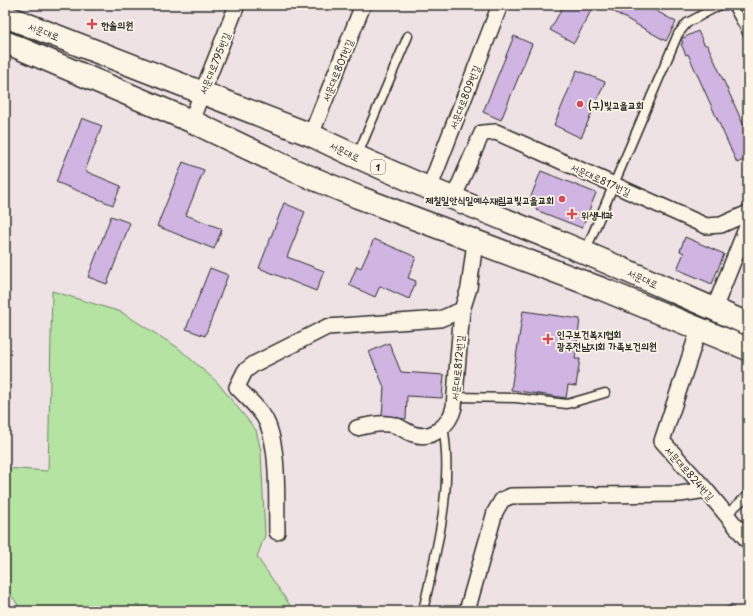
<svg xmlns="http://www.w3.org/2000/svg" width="753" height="616" viewBox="0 0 753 616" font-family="'Playpen Sans','Poor Story',sans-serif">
<rect width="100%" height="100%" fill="#efe2e4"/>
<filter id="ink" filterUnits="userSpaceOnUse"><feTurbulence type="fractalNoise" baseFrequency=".025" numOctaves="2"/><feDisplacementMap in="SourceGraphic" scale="8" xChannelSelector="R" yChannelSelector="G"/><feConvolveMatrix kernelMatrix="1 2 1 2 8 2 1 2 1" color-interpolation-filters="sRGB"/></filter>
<g filter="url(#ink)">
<polygon fill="#b4e3a2" stroke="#708766" points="52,291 121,312 177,347 217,382 256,430 261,451 265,535 257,557 294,611 22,611 5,586 5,468 48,471"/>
<g fill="#d0b5e3" stroke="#2b2b2b">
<polygon points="564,5 594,5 574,43 550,30"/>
<polygon points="602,5 646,5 676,22 666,41"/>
<polygon points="698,31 704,44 708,46 748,135 748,158 737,163 688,54 686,55 681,44 683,43 681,39"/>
<polygon points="514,36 532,44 501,120 483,112"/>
<polygon points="577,70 605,82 581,138 554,125"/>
<polygon points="82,118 102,126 85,171 121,186 113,205 56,182"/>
<polygon points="183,162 204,170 186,215 222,229 214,249 157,226"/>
<polygon points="541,171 596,193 582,228 536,210 537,207 528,204"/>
<polygon points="284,203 305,212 287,257 324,271 316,291 259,268"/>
<polygon points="111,216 130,223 107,284 88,277"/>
<polygon points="685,237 724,254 712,284 677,269 684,253 680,251"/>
<polygon points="374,239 416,257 408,278 416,281 409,299 380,286 375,297 349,285 357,266 361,268"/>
<polygon points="210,268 228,275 205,336 186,329"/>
<polygon points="523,311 580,319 575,359 580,359 576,386 568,385 566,398 511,390"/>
<polygon points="389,343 401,372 444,375 442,398 407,396 406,419 382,417 384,387 369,352"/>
<polygon points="731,604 736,611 723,611"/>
</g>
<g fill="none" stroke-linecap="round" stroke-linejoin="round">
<g stroke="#2b2b2b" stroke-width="11">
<g id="service">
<polyline points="732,5 748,34"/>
<polyline points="741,20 748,16"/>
<polyline points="357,156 408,36"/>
<polyline points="585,252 678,34 687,23 720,5"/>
<polyline points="454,397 516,398 567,404 605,393"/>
<polyline points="727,514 748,495"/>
<path d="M423,611C436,551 454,488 443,426"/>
</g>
</g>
<g stroke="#2b2b2b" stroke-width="18">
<g id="minor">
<polyline points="191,121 237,5"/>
<polyline points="311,135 363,5"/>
<polyline points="429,189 500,5"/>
<polyline points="453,199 482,133 496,132 706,226 721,225 748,213"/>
<polyline points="714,309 748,224"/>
<polyline points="699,329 662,441 706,490 748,541"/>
<path d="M357,428C368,425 384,422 394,425C401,427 407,432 413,434C433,441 450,424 454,407L462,310L469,288L475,242"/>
<path d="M277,532C276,500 280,443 264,417C257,406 246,397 237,387L245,371L254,364L327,327L440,319L462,310"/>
<polyline points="467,611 495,512 502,500 511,496 680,494 706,490"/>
</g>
</g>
<g stroke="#2b2b2b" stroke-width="25">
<g id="primary">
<path d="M5,16L311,135C393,175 477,208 562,243C624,269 686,297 748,324"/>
<polyline points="5,42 191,121 293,170 358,197 602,289 748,349"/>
</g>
</g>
<use href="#service" stroke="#fcf5e5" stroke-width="8"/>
<use href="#minor" stroke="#fcf5e5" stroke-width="15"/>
<use href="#primary" stroke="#fcf5e5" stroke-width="22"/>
</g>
</g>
<g fill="#d1495b" stroke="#fcf5e5" stroke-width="1.5">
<path d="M90 18h4v4h4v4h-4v4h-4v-4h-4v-4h4z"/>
<circle cx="580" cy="104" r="4"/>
<circle cx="562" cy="199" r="4"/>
<path d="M570 208h4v4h4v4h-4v4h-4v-4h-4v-4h4z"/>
<path d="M546 333h4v4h4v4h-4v4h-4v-4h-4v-4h4z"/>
</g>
<g text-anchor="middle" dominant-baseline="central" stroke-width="3.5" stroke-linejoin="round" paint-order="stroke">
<rect fill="#fcf5e5" stroke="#6a6863" stroke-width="1" x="371" y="160" width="14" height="14" rx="3"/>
<g font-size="9" font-weight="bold" fill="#2b2b2b">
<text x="378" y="167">1</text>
</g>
<g font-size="10" font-weight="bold" fill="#2b2b2b" stroke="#fcf5e5" text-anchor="start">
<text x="101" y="24">한솔의원</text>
<text x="588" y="104">(구)빛고을교회</text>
<text x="554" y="199" text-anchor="end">제칠일안식일예수재림교빛고을교회</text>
<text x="581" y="214">위생내과</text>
<text x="557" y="333">인구보건복지협회<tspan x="557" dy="12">광주전남지회 가족보건의원</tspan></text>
</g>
<g font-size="10" fill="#2b2b2b" stroke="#fcf5e5">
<text transform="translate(44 31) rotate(21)">서문대로</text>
<text transform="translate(214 63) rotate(-68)">서문대로795번길</text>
<text transform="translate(337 70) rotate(-68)">서문대로801번길</text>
<text transform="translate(464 97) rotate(-69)">서문대로809번길</text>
<text transform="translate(345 151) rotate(26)">서문대로</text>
<text transform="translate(601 179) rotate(24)">서문대로817번길</text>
<text transform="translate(643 278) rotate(24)">서문대로</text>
<text transform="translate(457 368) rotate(-85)">서문대로812번길</text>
<text transform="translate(690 473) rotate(48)">서문대로824번길</text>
</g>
</g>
<rect width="753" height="616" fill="none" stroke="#fcf5e5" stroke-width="20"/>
<rect x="10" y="10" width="733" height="596" fill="none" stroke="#2b2b2b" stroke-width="1.5" filter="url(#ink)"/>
</svg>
